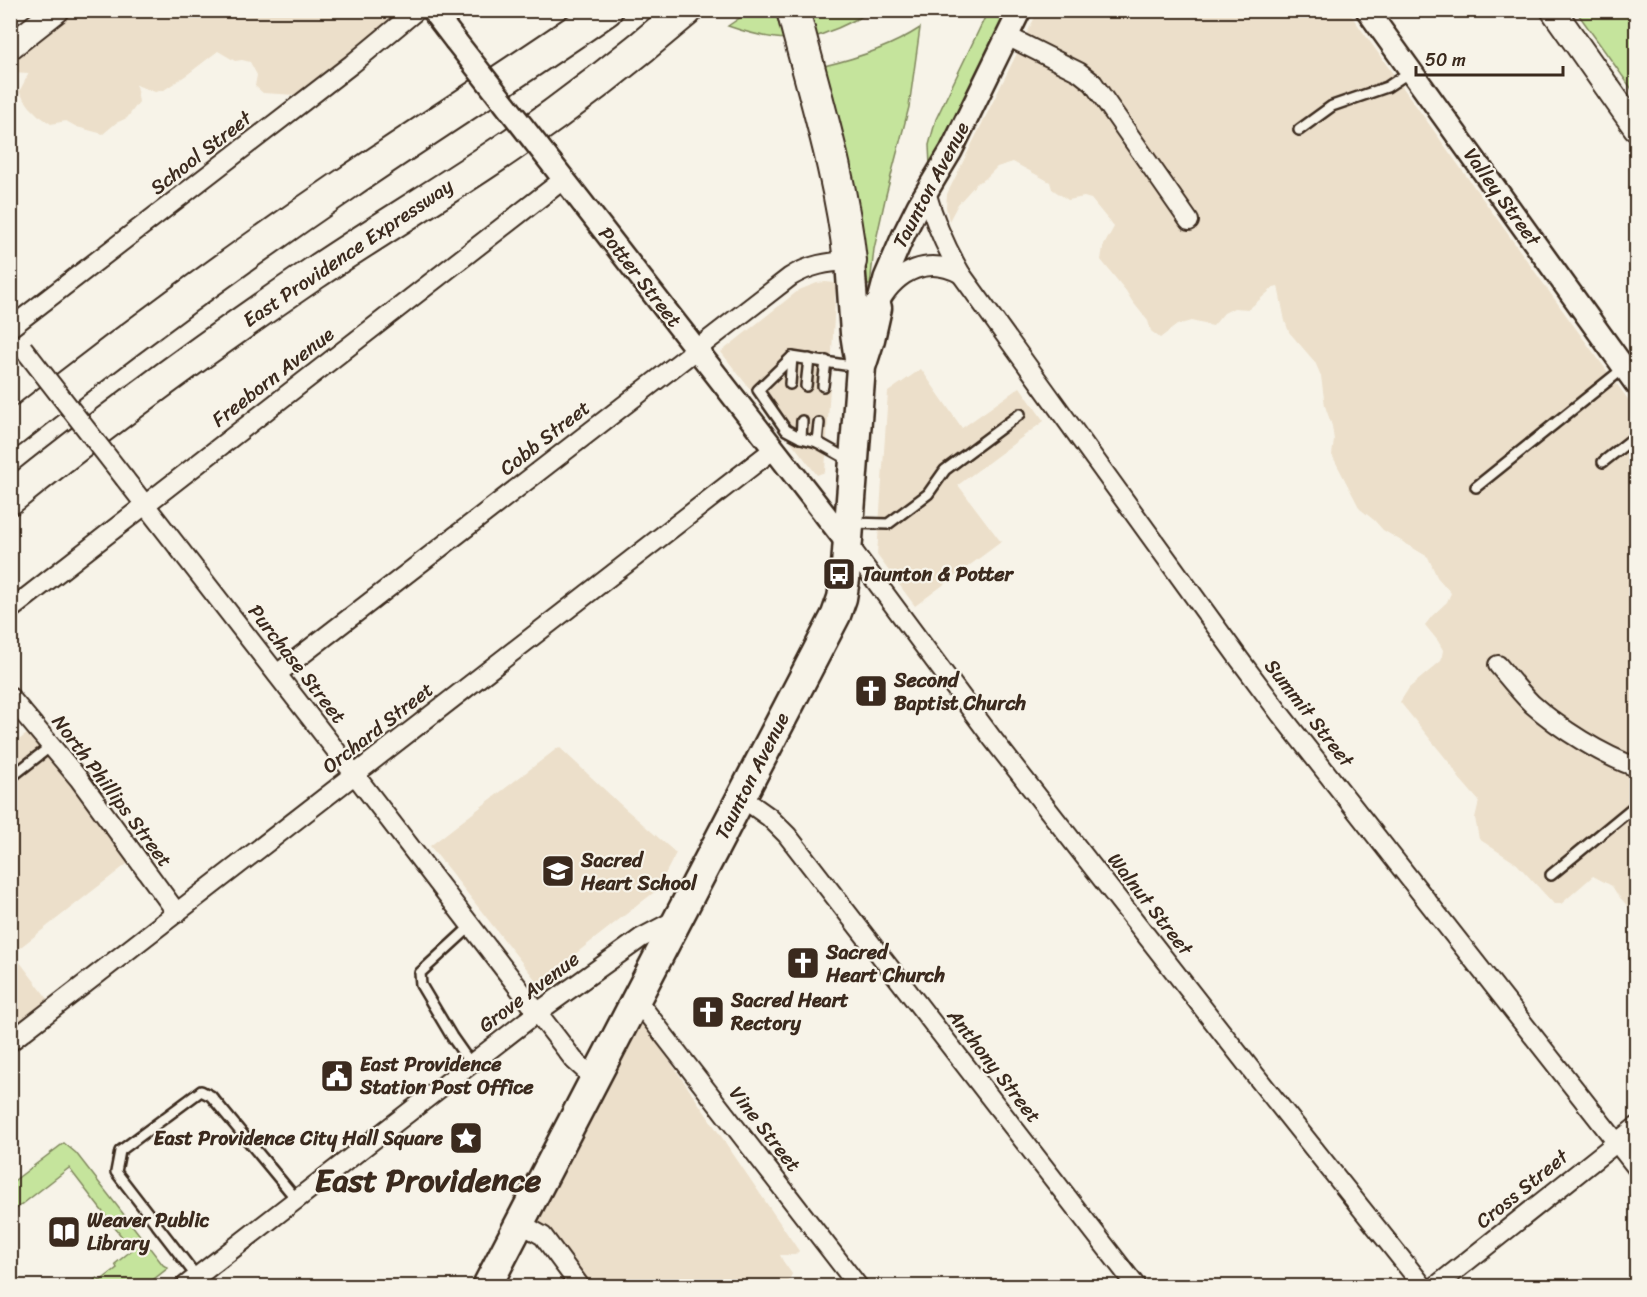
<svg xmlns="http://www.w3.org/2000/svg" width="1647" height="1297" viewBox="0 0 1647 1297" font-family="Sriracha,sans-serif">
<rect width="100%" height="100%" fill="#f7f3e8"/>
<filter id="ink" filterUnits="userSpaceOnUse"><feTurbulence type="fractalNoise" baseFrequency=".0167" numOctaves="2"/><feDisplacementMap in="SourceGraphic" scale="12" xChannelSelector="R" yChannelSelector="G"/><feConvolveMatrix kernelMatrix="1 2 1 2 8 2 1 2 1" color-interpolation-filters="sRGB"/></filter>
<g filter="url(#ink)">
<g fill="#ecdfca">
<polygon points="59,11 417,11 292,111 296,95 263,93 255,86 257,75 250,62 242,60 235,61 218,51 188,74 164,90 155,92 136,85 139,102 127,118 116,123 103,134 77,127 66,121 51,124 38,115 30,107 19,92 29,73 11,72 11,49"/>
<polygon points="1038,11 1348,11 1571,322 1636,410 1636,916 1617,894 1612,886 1593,876 1561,904 1554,904 1517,864 1479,839 1475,818 1479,801 1459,778 1452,766 1400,702 1409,688 1441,661 1443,650 1438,641 1425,625 1432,616 1447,602 1451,593 1437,577 1428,557 1383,530 1374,520 1360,509 1332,455 1334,440 1332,426 1325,406 1321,376 1315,362 1289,332 1285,321 1278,286 1274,287 1249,309 1234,308 1224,313 1213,326 1191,321 1177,325 1160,338 1151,331 1148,321 1132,301 1126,291 1101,260 1103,247 1114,227 1091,199 1084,197 1068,200 1052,189 1050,182 1013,162 997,167 985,179 977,183 958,204 949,221 946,207 947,194"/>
<polygon points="825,282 836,283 825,472 817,475 721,352 799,290 817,283"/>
<polygon points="921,369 962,428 1020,387 1044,421 958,485 1001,542 915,606 877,555 888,392"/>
<polygon points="36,727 136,857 13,953 54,1007 11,1040 11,746"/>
<polygon points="559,747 621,805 676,853 657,890 538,983 430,846"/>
<polygon points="629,1001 799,1251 795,1255 780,1255 783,1261 792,1274 786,1286 570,1286 520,1211"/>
</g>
<g fill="#c5e49c" stroke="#80875d" stroke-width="1.5">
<path d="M750,11H871C860,18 849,23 838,28C829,31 820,36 811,38C784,43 754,35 728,26Z"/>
<polygon points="988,11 1008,11 933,165 930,166 929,145 936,119"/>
<polygon points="1576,11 1636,11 1636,95"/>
<path d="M920,28L909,107L886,195L874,249L870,285H865L824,66C858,58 891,47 920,28Z"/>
<polygon points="64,1143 76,1153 163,1265 168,1268 145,1286 86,1286 97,1278 100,1281 117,1268 115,1264 132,1250 69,1168 11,1213 11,1183"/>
</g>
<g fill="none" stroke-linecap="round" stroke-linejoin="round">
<g stroke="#3b2a1e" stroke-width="14">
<g id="service">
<polyline points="1299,130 1332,106 1387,87 1411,71"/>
<polyline points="790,384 792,357"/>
<polyline points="806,386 809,359"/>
<polyline points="823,386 826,361"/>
<polyline points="801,438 802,421"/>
<polyline points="817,442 819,423"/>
<polyline points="851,461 817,442 801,438 786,430 758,390 792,357 858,367"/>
<polyline points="1603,462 1636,436"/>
<polyline points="1476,487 1624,368"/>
<polyline points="852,523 888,524 928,494 945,470 1020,414"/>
<polyline points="10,778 51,746"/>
<polyline points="1551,875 1636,805"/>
<polyline points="471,1064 452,1037 421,985 420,973 471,926"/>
<polyline points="197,1277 116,1172 120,1151 201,1091 211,1096 297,1200"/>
</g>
</g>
<g stroke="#3b2a1e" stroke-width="22">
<g id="minor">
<polyline points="1007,36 1079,72 1093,83 1189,221"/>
<path d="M926,192C934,221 946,248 961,274L1240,660L1281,715L1636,1167"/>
<path d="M880,301C898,270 929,256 961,274"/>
<polyline points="10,328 352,64 417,10"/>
<polyline points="125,479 355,775 574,1060 595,1079"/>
<polyline points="848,544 992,738 1256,1076 1423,1286"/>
<polyline points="10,610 564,179"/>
<path d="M1498,665C1509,678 1520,692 1532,704C1560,729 1602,755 1636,767"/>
<path d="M277,674L790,277C809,265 828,262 850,261"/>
<polyline points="10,697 79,779 177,913"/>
<polyline points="741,797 769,817 787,835 1136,1286"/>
<polyline points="636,999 858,1286"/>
<polyline points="10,1042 774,449"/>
<polyline points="520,1223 543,1236 580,1286"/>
<polyline points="185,1286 538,1012 641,938 677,919"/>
<polyline points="1436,1286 1636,1127"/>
</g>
</g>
<g stroke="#3b2a1e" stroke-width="26">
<g id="tertiary">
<polyline points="432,10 455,40"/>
<polyline points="1367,10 1636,384"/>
<polyline points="552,164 848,544"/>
<polyline points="877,308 885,278 903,236 918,206 951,151 1020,10"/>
</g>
</g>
<g stroke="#3b2a1e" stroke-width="28">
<g id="secondary">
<polyline points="1553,10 1636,128"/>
<polyline points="10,47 57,10"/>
</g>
</g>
<g stroke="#3b2a1e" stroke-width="33">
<g id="trunk">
<polyline points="850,261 855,333 859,359"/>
<polyline points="487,1286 836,615 842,598 845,579 861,367 870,339 877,308"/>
</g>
</g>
<g stroke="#3b2a1e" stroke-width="36">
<g id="motorway">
<path d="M793,10C814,93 841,176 850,261"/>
<path d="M10,432C119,345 231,263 346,184C432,125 520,70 606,10"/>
<path d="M10,498C108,419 209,345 313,274C378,230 446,190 510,146C571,104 630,58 686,10"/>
</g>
</g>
<use href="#service" stroke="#f7f3e8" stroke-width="9"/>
<use href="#minor" stroke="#f7f3e8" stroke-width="18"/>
<use href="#tertiary" stroke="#f7f3e8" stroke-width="21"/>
<use href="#secondary" stroke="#f7f3e8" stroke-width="24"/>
<use href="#trunk" stroke="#f7f3e8" stroke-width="28"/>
<use href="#motorway" stroke="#f7f3e8" stroke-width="32"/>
<g stroke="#3b2a1e" stroke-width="22" stroke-linecap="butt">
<polyline id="minor-bridge" points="23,348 125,479"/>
</g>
<g stroke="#3b2a1e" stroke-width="26" stroke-linecap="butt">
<polyline id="tertiary-bridge" points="455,40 552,164"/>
</g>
<use href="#minor-bridge" stroke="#f7f3e8" stroke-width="18"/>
<use href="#tertiary-bridge" stroke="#f7f3e8" stroke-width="21"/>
</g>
</g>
<defs>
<g id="bus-square" transform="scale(1.725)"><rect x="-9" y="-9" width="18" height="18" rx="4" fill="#3b2a1e" stroke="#f7f3e8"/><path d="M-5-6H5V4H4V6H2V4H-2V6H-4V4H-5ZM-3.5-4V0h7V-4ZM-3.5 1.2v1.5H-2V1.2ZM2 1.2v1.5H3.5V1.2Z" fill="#fff"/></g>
<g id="church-square" transform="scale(1.725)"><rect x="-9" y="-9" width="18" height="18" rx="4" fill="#3b2a1e" stroke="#f7f3e8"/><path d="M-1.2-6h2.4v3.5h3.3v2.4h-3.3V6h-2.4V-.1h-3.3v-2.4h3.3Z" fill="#fff"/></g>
<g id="school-square" transform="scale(1.725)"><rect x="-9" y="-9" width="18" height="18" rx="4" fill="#3b2a1e" stroke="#f7f3e8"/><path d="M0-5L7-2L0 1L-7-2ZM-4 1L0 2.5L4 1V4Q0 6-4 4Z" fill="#fff"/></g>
<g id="civic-square" transform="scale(1.725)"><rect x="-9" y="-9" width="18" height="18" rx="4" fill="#3b2a1e" stroke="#f7f3e8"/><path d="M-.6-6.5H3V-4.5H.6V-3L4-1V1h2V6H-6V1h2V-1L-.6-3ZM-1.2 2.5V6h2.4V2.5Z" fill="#fff"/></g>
<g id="sight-square" transform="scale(1.725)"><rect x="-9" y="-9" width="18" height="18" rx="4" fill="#3b2a1e" stroke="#f7f3e8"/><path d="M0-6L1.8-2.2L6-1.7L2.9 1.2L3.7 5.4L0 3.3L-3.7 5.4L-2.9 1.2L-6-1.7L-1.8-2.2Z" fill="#fff"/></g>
<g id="library-square" transform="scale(1.725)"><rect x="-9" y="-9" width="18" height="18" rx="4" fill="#3b2a1e" stroke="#f7f3e8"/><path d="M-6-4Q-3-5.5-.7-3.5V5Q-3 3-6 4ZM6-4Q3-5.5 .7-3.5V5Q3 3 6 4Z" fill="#fff"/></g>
</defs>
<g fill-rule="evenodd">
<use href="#bus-square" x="839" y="574"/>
<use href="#church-square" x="871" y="691"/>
<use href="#school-square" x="558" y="871"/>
<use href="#church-square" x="803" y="963"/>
<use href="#church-square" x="708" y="1012"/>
<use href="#civic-square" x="337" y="1076"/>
<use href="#sight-square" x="466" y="1138"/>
<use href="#library-square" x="64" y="1232"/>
</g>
<g text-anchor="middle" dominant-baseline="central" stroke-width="4.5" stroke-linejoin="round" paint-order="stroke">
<g font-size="20" fill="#3b2a1e" stroke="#f7f3e8">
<text transform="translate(201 153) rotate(-38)">School Street</text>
<text transform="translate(931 185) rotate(-62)">Taunton Avenue</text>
<text transform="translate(1502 197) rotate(54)">Valley Street</text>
<text transform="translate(348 253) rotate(-34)">East Providence Expressway</text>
<text transform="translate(640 277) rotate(52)">Potter Street</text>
<text transform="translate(273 377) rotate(-38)">Freeborn Avenue</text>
<text transform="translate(545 438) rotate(-38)">Cobb Street</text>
<text transform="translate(297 664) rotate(52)">Purchase Street</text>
<text transform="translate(1309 713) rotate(52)">Summit Street</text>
<text transform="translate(378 728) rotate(-38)">Orchard Street</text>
<text transform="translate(752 776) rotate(-63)">Taunton Avenue</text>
<text transform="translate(112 791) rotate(53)">North Phillips Street</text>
<text transform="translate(1150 904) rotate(52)">Walnut Street</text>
<text transform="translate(529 992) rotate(-37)">Grove Avenue</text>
<text transform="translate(994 1066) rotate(52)">Anthony Street</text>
<text transform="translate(765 1129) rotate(52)">Vine Street</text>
<text transform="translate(1522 1189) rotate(-39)">Cross Street</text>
</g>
<g font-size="20" font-weight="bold" fill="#3b2a1e" stroke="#f7f3e8" text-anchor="start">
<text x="862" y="574">Taunton &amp; Potter</text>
<text x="894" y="680">Second<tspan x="894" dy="23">Baptist Church</tspan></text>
<text x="581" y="860">Sacred<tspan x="581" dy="23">Heart School</tspan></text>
<text x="826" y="952">Sacred<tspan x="826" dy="23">Heart Church</tspan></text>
<text x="731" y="1000">Sacred Heart<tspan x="731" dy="23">Rectory</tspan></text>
<text x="360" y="1064">East Providence<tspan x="360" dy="23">Station Post Office</tspan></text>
<text x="443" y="1138" text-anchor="end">East Providence City Hall Square</text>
<text x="87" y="1220">Weaver Public<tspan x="87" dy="23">Library</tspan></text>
</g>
<g font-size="32" font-weight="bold" fill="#3b2a1e" stroke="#f7f3e8">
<text x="428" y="1180">East Providence</text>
</g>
</g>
<rect width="1647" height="1297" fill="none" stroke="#f7f3e8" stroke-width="36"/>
<rect x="18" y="18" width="1611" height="1261" fill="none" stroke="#3b2a1e" stroke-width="2" filter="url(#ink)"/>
<path d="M1416 66v9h147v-9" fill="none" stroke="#3b2a1e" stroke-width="3"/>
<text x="1425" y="66" font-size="18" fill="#3b2a1e" stroke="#f7f3e8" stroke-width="4.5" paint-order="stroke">50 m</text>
</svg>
